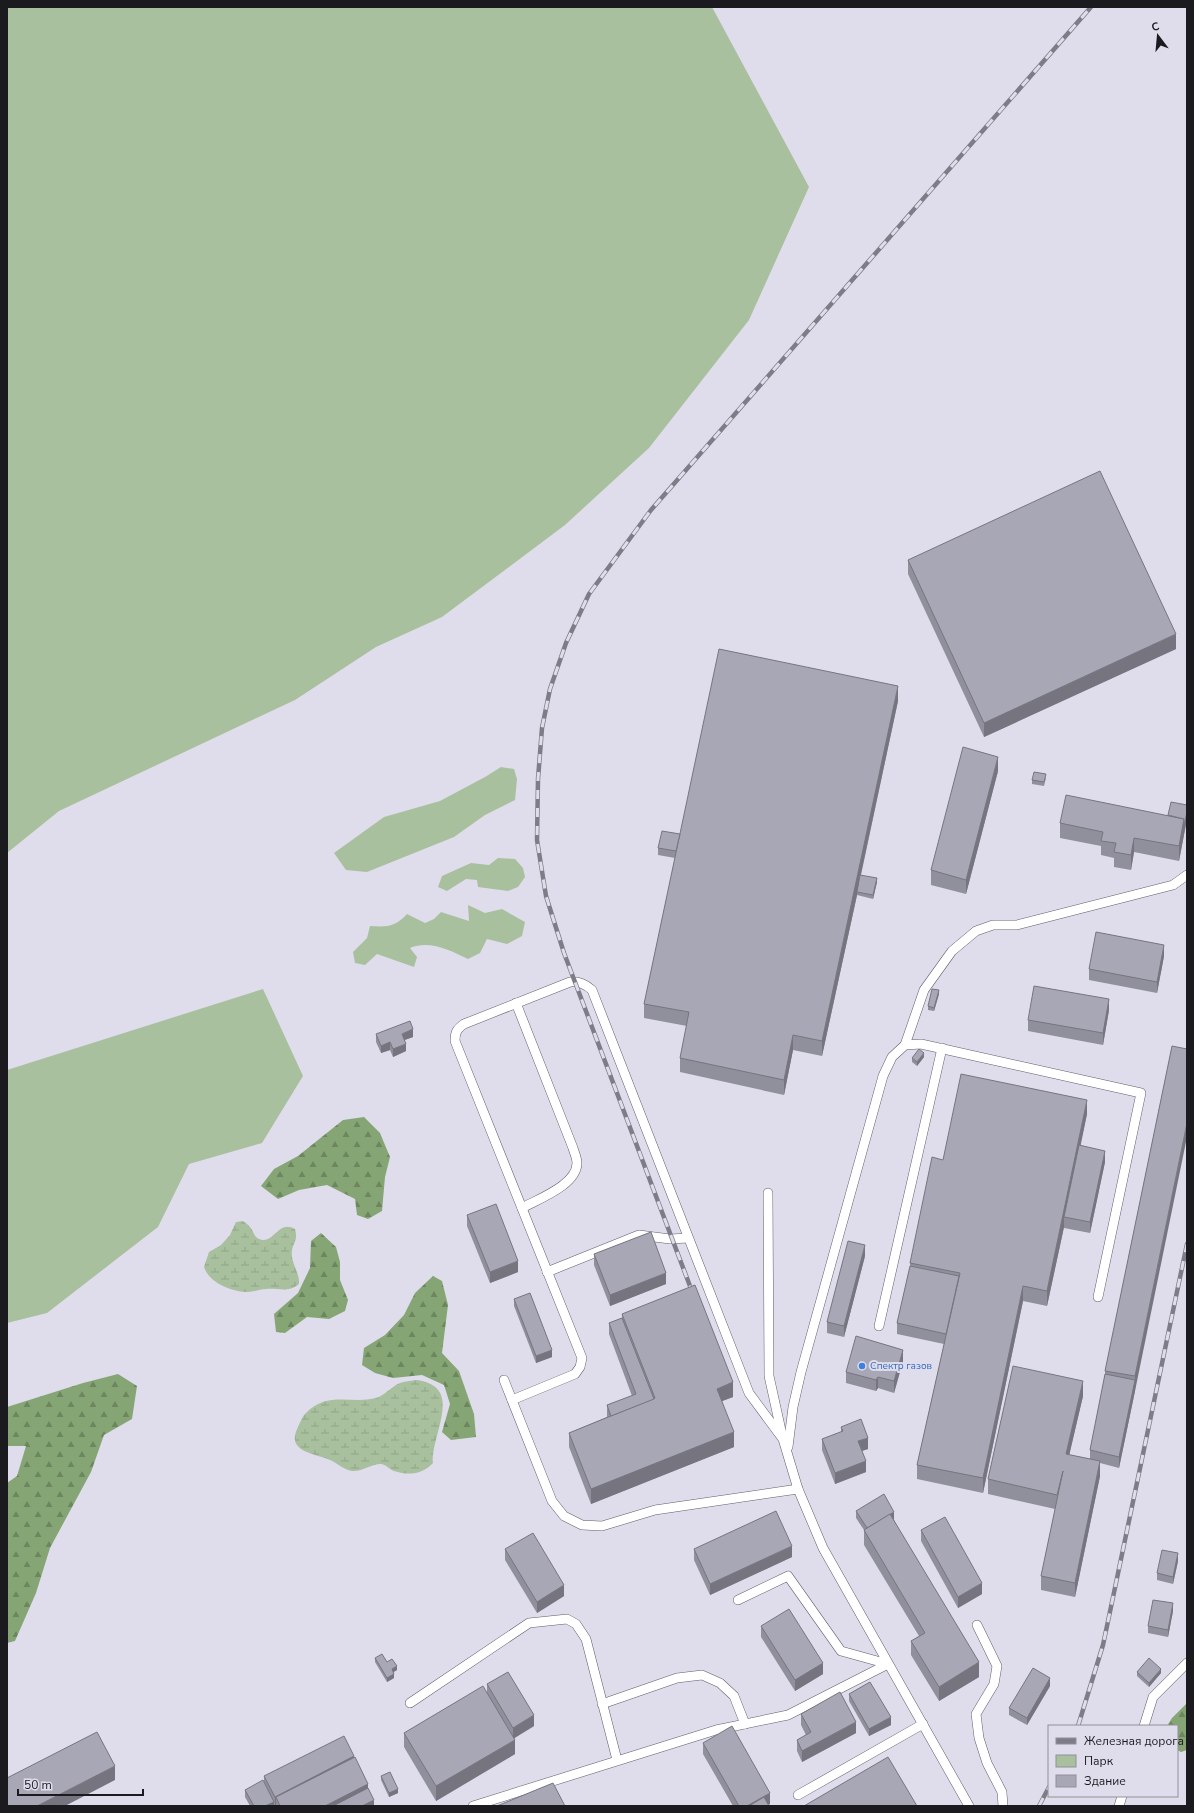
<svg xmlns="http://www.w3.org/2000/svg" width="1194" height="1813" viewBox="0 0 1194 1813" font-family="'Nunito Sans',sans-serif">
<defs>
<pattern id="forest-firs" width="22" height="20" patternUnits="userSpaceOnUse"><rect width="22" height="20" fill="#85a674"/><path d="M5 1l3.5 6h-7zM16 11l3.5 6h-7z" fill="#6c865f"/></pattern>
<pattern id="wetland-marsh" width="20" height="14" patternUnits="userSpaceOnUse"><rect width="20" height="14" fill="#a9c09e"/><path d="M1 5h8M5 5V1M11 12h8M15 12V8" fill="none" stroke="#91a488"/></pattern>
</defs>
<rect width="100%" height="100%" fill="#dfddec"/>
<g fill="#a9c09e">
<polygon points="7,7 712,7 809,187 749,320 649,448 565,525 442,617 376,647 295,700 59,811 7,853"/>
<polygon points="501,767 514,769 517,779 515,800 485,815 454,837 367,872 346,870 334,853 384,817 440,801 485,777"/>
<polygon points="498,858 515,859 523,868 525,877 518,887 508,891 478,887 477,880 466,879 447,891 438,887 442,876 471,863 489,865"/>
<path d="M468,905L485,913L502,909L525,922L522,936L507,944L487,939L480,953L468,959C449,950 430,940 410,948L417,957L414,967L377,954L365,965L355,963L353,952L367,938L370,926C387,927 395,927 407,914L425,923L434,919L441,912L469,921Z"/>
<polygon points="263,989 303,1076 262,1143 189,1164 158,1227 47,1313 7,1323 7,1070"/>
</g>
<g fill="url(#forest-firs)">
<polygon points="364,1117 380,1133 390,1157 385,1177 382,1211 368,1219 357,1215 355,1199 327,1185 299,1190 278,1199 261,1186 274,1169 298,1156 343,1120"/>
<polygon points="321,1233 336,1247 340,1262 340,1280 348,1300 345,1311 329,1319 307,1317 285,1333 276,1332 274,1314 298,1293 310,1268 311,1241"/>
<polygon points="433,1276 442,1281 448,1305 442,1353 459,1371 474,1414 476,1437 451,1440 442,1432 450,1404 444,1385 422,1375 393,1378 375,1373 362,1365 364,1348 385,1335 404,1315 415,1293"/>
<polygon points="118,1374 137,1386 132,1419 104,1435 91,1472 50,1548 36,1593 15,1641 7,1643 7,1483 17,1476 26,1446 7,1446 7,1407 83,1383"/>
<polygon points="1187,1703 1187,1750 1181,1752 1177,1750 1177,1726 1167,1726 1172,1718"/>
</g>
<g fill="url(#wetland-marsh)">
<path d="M243,1221C245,1223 248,1224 250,1227C254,1231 253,1236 259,1239C274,1245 278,1219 295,1229C298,1240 294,1241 292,1250C290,1263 300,1272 299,1284C288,1293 279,1288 266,1289C260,1289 254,1292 248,1292C232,1292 209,1283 204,1267L209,1252L221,1245L230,1235L236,1222Z"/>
<path d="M417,1380C465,1387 431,1434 433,1463C423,1474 409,1476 394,1471C389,1469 387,1465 381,1464C371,1464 362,1472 352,1471C344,1470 337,1463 330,1460C314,1453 285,1452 298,1427C300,1423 302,1417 305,1414C328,1389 354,1406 379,1397C385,1394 391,1388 396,1385C402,1381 410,1381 417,1380Z"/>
</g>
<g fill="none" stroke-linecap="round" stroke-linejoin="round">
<g stroke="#5f5d6a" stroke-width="10">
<g id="service">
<path d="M516,1003L573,1148C574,1152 577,1158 577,1163C577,1185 538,1199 522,1208"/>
<polyline points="905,1045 924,990 952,951 976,931 993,925 1017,925 1173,885 1187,875"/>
<polyline points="768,1193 769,1376 782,1435"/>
<polyline points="547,1272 639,1235 670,1239 688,1238"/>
<polyline points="879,1326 942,1048"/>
<polyline points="504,1380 552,1501 564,1516 582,1525 602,1526 655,1510 798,1489 823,1548 969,1806"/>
<path d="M512,1400L575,1374L580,1367L582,1358L455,1041C455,1032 457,1029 464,1024L570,982C579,981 585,984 592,990L749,1393L783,1439L798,1489"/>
<polyline points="788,1447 793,1407 801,1372 883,1076 892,1057 905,1045 921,1044 1141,1093 1098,1297"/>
<polyline points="738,1600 788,1576 841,1651 888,1664"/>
<polyline points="977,1625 997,1666 994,1684 976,1714 979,1738 987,1763 1002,1792 1003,1806"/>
<polyline points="410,1703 529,1623 567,1619 576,1624 586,1639 617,1760"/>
<polyline points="602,1704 677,1678 702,1675 720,1683 734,1696 745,1724"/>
<polyline points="1144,1726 1153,1697 1187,1663"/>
<polyline points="798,1795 923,1724"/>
<polyline points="473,1806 716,1730 788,1715 888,1664"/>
<polyline points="1119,1806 1122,1796"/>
</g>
</g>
<use href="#service" stroke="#fff" stroke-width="9"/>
<g stroke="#7e7c86" stroke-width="4.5">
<g id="rail">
<polyline points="693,1294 564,953 546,896 537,840 538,779 542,728 550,689 566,643 589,594 651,510 1091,7"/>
<polyline points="1078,1726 1103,1645 1187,1244"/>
<polyline points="1039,1806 1049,1787"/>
</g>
</g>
<use href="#rail" stroke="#dfddec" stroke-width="3" stroke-dasharray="9" stroke-linecap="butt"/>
</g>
<g fill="#90909c">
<polygon points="908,560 1176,649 984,737 908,574"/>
<polygon points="898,701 861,875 877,882 873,899 857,895 822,1056 793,1050 784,1095 680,1072 680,1058 687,1026 644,1018 644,1004 675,858 658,855 658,848 680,834"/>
<polygon points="998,771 966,894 931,885 931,870"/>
<polygon points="1046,778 1044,786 1032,784 1032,780"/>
<polygon points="1187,805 1187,819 1179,861 1134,852 1131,870 1114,867 1114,858 1101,855 1101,846 1060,838 1060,823 1168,815"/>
<polygon points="1164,956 1157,993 1089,980 1089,969"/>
<polygon points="939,994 934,1011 928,1010 928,1006"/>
<polygon points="1109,1010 1103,1045 1028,1031 1028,1020"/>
<polygon points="376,1034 413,1037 404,1040 406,1051 393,1057 390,1050 381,1053 376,1042"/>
<polygon points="1172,1046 1135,1391 1119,1468 1100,1463 1100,1476 1075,1597 1041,1590 1041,1576 1055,1509 988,1494 988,1479 1083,1396 1069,1455 1090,1459 1090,1450 1105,1374 1105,1371"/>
<polygon points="924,1057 917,1066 912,1062 912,1058"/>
<polygon points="1087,1114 1080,1146 1105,1162 1090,1233 1064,1228 1064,1227 1047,1306 1023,1301 983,1493 917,1479 917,1465 944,1344 897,1334 897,1323 910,1266 910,1263 943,1160"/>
<polygon points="467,1215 518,1272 490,1283 467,1226"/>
<polygon points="594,1254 666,1284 610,1306 594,1265"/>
<polygon points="865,1256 844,1337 827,1333 827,1322"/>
<polygon points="514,1299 552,1357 536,1363 514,1306"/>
<polygon points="622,1314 733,1397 722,1401 734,1447 591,1504 569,1447 569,1433 607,1417 607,1405 632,1396 609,1334 609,1323 622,1318"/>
<polygon points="903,1361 894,1393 878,1388 876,1391 846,1383 846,1372"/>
<polygon points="841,1427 868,1449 862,1451 866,1472 835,1484 822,1450 822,1439 841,1432"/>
<polygon points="856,1511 894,1519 894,1520 979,1677 939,1701 911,1655 911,1641 919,1636 864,1545 864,1530 856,1518"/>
<polygon points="921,1530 982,1594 958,1608 921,1541"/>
<polygon points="505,1549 564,1596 537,1613 505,1560"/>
<polygon points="694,1549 792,1557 710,1595 694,1560"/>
<polygon points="1178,1561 1173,1584 1157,1580 1157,1573"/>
<polygon points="1173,1611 1168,1637 1148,1633 1148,1626"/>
<polygon points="761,1626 823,1674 795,1691 761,1637"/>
<polygon points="375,1658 387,1662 397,1670 393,1672 394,1678 387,1682 375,1662"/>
<polygon points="1137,1672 1161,1673 1149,1687 1137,1676"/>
<polygon points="487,1684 534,1726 514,1738 515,1754 436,1801 404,1747 404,1733 487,1692"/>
<polygon points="1050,1686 1027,1725 1009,1715 1009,1708"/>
<polygon points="849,1694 891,1725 869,1736 849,1701"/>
<polygon points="801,1714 856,1733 802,1762 797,1751 797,1740 806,1735 801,1725"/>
<polygon points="703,1743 770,1804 768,1804 769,1806 733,1806 703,1754"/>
<polygon points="354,1757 368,1788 374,1806 250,1806 245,1797 245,1790 264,1783 264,1776"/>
<polygon points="381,1776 398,1793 389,1797 381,1780"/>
</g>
<g fill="#76757f">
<polygon points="1176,634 1176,649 984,737 984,723"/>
<polygon points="898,686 898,701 857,892 857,895 822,1056 822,1041"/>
<polygon points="998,757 998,771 966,894 966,880"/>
<polygon points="1187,812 1187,819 1179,861 1179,846 1184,819"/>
<polygon points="1134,838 1134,852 1131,870 1131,855"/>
<polygon points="877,878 877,882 873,899 873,895"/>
<polygon points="1164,945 1164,956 1157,993 1157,982"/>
<polygon points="939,990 939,994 934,1011 934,1008"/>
<polygon points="1109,999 1109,1010 1103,1045 1103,1033"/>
<polygon points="413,1029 413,1037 402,1041 402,1034"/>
<polygon points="793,1035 793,1050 784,1095 784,1080"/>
<polygon points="390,1042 390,1050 381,1053 381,1046"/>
<polygon points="406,1044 406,1051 393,1057 393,1049"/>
<polygon points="924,1053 924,1057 917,1066 917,1062"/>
<polygon points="1087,1100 1087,1114 1066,1217 1064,1217 1064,1227 1047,1306 1047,1291"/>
<polygon points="1187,1123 1187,1137 1135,1391 1119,1468 1119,1457 1135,1380 1135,1376"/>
<polygon points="1105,1151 1105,1162 1090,1233 1090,1222"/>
<polygon points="865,1245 865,1256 844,1337 844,1326"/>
<polygon points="518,1261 518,1272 490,1283 490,1272"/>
<polygon points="666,1273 666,1284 610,1306 610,1295"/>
<polygon points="1023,1286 1023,1301 983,1493 983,1478"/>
<polygon points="552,1350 552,1357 536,1363 536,1356"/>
<polygon points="903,1350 903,1361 894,1393 894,1381"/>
<polygon points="878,1377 878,1388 876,1391 876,1380"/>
<polygon points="1083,1381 1083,1396 1066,1469 1066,1454"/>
<polygon points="733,1382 733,1397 717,1403 717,1389"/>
<polygon points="734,1432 734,1447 591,1504 591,1489"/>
<polygon points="868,1438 868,1449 858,1452 858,1441"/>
<polygon points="866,1461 866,1472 835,1484 835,1473"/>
<polygon points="1100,1461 1100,1476 1075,1597 1075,1583"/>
<polygon points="894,1512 894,1519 867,1536 867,1528"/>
<polygon points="792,1546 792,1557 710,1595 710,1584"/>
<polygon points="1178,1553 1178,1561 1173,1584 1173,1577"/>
<polygon points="982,1583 982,1594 958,1608 958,1597"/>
<polygon points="564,1585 564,1596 537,1613 537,1602"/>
<polygon points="1173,1603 1173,1611 1168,1637 1168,1630"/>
<polygon points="979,1662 979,1677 939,1701 939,1687"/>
<polygon points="823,1663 823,1674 795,1691 795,1680"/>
<polygon points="397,1666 397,1670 392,1673 392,1669"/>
<polygon points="1161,1669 1161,1673 1149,1687 1149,1683"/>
<polygon points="394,1674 394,1678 387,1682 387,1678"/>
<polygon points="1050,1678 1050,1686 1027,1725 1027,1718"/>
<polygon points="534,1715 534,1726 513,1739 513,1728"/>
<polygon points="891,1717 891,1725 869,1736 869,1729"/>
<polygon points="856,1722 856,1733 802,1762 802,1751"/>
<polygon points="515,1740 515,1754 436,1801 436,1786"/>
<polygon points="354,1756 354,1768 276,1797 276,1806 275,1806 275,1797"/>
<polygon points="115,1766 115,1780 65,1806 37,1806"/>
<polygon points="368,1784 368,1795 346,1806 325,1806"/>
<polygon points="398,1789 398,1793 389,1797 389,1793"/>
<polygon points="770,1793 770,1804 766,1806 747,1806"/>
<polygon points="374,1800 374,1806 362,1806"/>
<polygon points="274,1802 274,1806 265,1806"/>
</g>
<g fill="#a8a7b5" stroke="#76757f">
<polygon points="1100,471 1176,634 984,723 908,560"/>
<polygon points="719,649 898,686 822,1041 793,1035 784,1080 680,1058 689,1012 644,1004"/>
<polygon points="963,747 998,757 966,880 931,870"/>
<polygon points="1034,772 1046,774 1044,782 1032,780"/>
<polygon points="1066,795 1184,819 1179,846 1134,838 1131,855 1114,852 1116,843 1101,841 1103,832 1060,823"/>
<polygon points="1171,802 1187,805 1187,812 1184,826 1184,819 1168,815"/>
<polygon points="662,831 680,834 676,851 658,848"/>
<polygon points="860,875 877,878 873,895 857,892"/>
<polygon points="1096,932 1164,945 1157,982 1089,969"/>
<polygon points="1034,986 1109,999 1103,1033 1028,1020"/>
<polygon points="932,989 939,990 934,1008 928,1006"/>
<polygon points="410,1021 413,1029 402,1034 406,1044 393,1049 390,1042 381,1046 376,1034"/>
<polygon points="1172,1046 1187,1049 1187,1123 1135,1376 1105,1371"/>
<polygon points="919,1049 924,1053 917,1062 912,1058"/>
<polygon points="961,1074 1087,1100 1047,1291 1023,1286 983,1478 917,1465 960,1273 910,1263 932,1157 943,1160"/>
<polygon points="1079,1145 1105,1151 1090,1222 1064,1217"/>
<polygon points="496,1204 518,1261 490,1272 467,1215"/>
<polygon points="651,1232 666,1273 610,1295 594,1254"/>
<polygon points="848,1241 865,1245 844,1326 827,1322"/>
<polygon points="910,1266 959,1276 946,1334 897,1323"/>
<polygon points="695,1285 733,1382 717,1389 734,1432 591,1489 569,1433 655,1398 622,1314"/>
<polygon points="530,1293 552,1350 536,1356 514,1299"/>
<polygon points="622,1318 654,1399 611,1416 607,1405 636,1394 609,1323"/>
<polygon points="856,1336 903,1350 894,1381 878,1377 876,1380 846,1372"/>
<polygon points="1013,1366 1083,1381 1066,1454 1100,1461 1075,1583 1041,1576 1063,1471 1057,1495 988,1479"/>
<polygon points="1105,1374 1135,1380 1119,1457 1090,1450"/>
<polygon points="861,1419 868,1438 858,1441 866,1461 835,1473 822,1439 843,1431 841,1427"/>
<polygon points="884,1494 894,1512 867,1528 856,1511"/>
<polygon points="776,1511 792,1546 710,1584 694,1549"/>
<polygon points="890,1514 979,1662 939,1687 911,1641 925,1633 864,1530"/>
<polygon points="945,1517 982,1583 958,1597 921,1530"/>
<polygon points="533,1533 564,1585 537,1602 505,1549"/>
<polygon points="1162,1550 1178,1553 1173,1577 1157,1573"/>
<polygon points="1153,1600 1173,1603 1168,1630 1148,1626"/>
<polygon points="789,1609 823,1663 795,1680 761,1626"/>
<polygon points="382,1654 387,1662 392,1659 397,1666 392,1669 394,1674 387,1678 375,1658"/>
<polygon points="1149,1658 1161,1669 1149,1683 1137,1672"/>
<polygon points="1033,1668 1050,1678 1027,1718 1009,1708"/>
<polygon points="508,1672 534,1715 513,1728 487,1684"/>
<polygon points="870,1682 891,1717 869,1729 849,1694"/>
<polygon points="483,1686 515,1740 436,1786 404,1733"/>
<polygon points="840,1692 856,1722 802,1751 797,1740 811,1732 801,1714"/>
<polygon points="732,1726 770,1793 747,1806 739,1806 703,1743"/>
<polygon points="97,1732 115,1766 37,1806 7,1806 7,1778"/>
<polygon points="344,1736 354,1756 275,1797 264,1776"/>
<polygon points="355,1757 368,1784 325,1806 280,1806 276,1797"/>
<polygon points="888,1757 917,1806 804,1806"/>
<polygon points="390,1772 398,1789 389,1793 381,1776"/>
<polygon points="263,1780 274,1802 265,1806 254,1806 245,1790"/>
<polygon points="553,1783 565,1806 497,1806"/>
<polygon points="368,1788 374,1800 362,1806 333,1806"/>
<polygon points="764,1797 769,1806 749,1806"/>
</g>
<circle fill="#3f7fe0" stroke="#dfddec" stroke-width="1.5" cx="862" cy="1366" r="4"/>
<g text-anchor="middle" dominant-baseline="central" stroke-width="4" stroke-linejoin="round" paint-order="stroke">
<g font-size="10" fill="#366cbe" stroke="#dfddec" text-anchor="start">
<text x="870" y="1366">Спектр газов</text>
</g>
</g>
<rect width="1194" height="1813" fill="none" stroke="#1b1a1f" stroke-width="16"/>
<rect x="1048" y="1725" width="130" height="72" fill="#dfddec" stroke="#918f9a"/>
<rect x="1056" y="1738" width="20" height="6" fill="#7e7c86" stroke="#918f9a"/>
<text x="1084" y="1745" font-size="12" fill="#1b1a1f">Железная дорога</text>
<rect x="1056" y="1755" width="20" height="12" fill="#a9c09e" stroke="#918f9a"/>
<text x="1084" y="1765" font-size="12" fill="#1b1a1f">Парк</text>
<rect x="1056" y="1775" width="20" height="12" fill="#a8a7b5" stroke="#918f9a"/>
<text x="1084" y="1785" font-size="12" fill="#1b1a1f">Здание</text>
<g transform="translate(1158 36) rotate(344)" stroke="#dfddec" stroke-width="3" paint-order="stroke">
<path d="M0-3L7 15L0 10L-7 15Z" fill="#1b1a1f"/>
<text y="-6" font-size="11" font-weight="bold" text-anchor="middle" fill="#1b1a1f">С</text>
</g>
<path d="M18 1789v6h125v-6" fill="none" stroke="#1b1a1f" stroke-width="2"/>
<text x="24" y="1789" font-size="12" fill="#1b1a1f" stroke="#dfddec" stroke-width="3" paint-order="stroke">50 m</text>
</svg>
